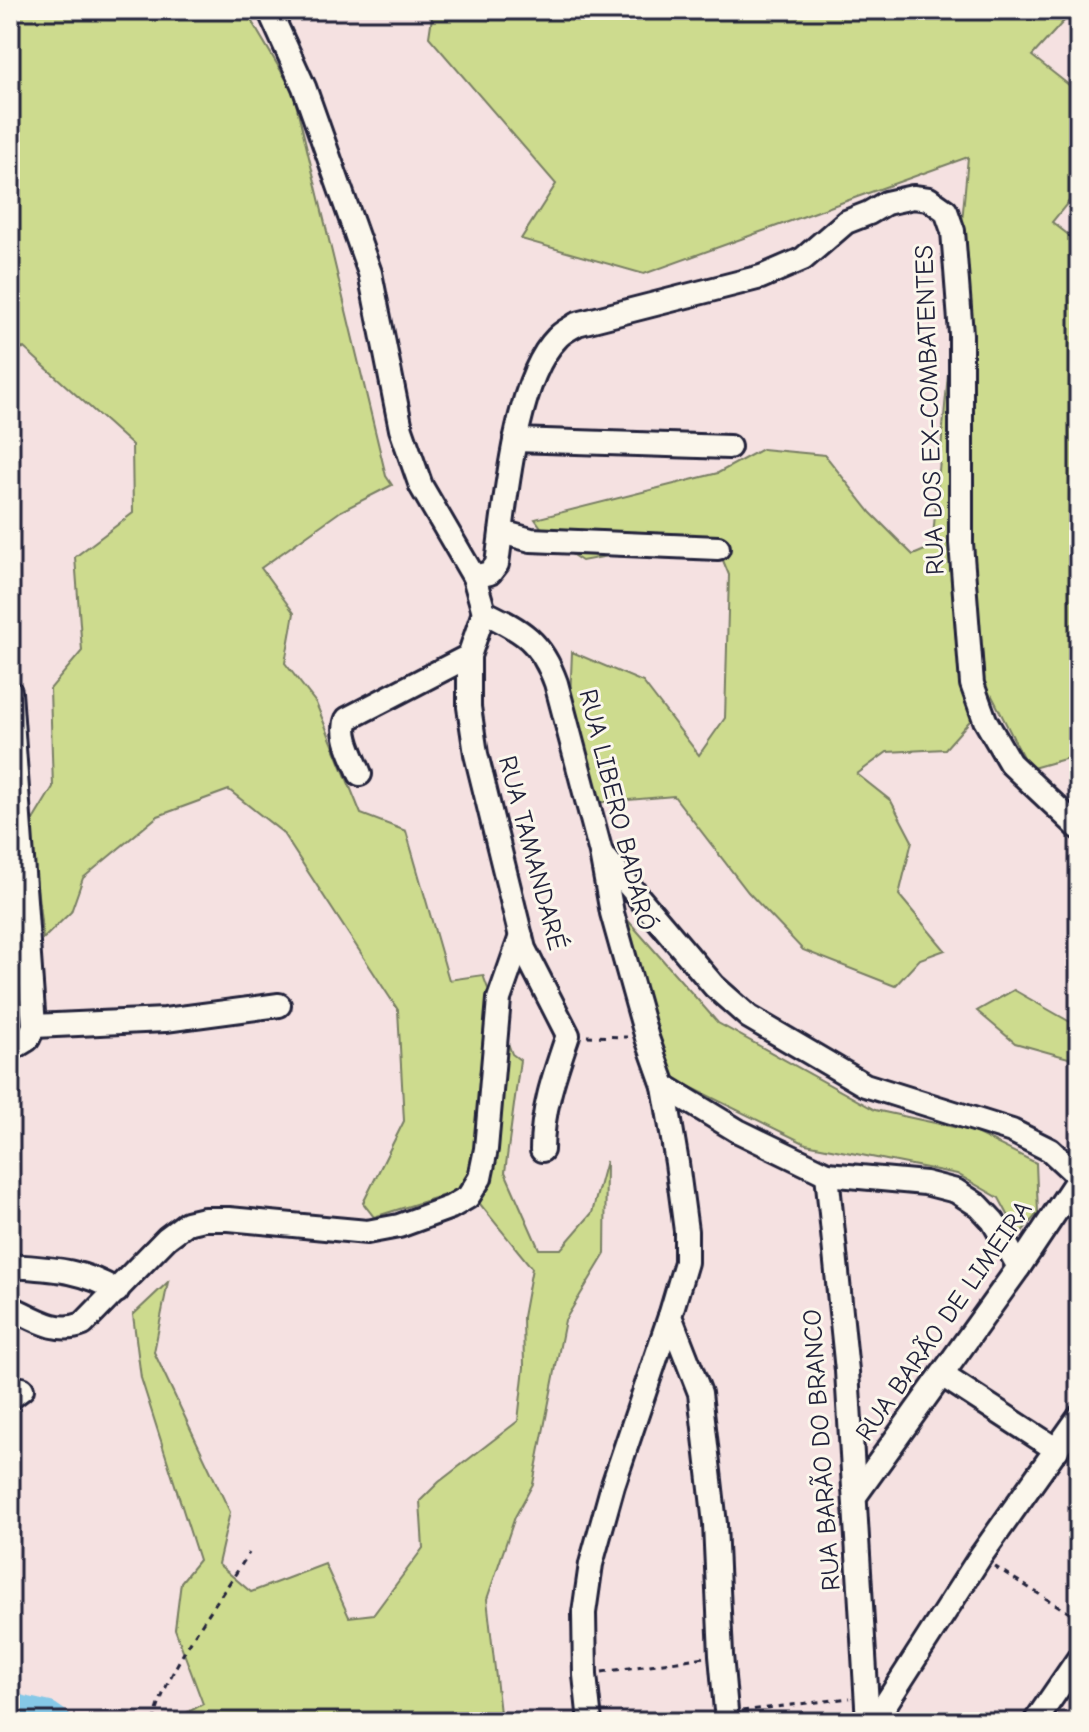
<svg xmlns="http://www.w3.org/2000/svg" width="1089" height="1732" viewBox="0 0 1089 1732" font-family="'Comic Neue',sans-serif">
<rect width="100%" height="100%" fill="#f5e1e1"/>
<filter id="ink" filterUnits="userSpaceOnUse"><feTurbulence type="fractalNoise" baseFrequency=".0125" numOctaves="2"/><feDisplacementMap in="SourceGraphic" scale="16" xChannelSelector="R" yChannelSelector="G"/><feConvolveMatrix kernelMatrix="1 2 1 2 8 2 1 2 1" color-interpolation-filters="sRGB"/></filter>
<g filter="url(#ink)">
<g fill="#cddb8e" stroke="#787e64" stroke-width="2">
<polygon points="10,10 245,10 293,91 386,476 392,485 341,511 261,568 294,613 285,663 316,703 361,814 406,831 449,980 483,975 512,1054 520,1060 505,1172 539,1249 561,1249 592,1213 606,1161 605,1254 565,1320 533,1484 515,1517 487,1599 501,1722 170,1722 203,1704 175,1629 181,1582 199,1560 141,1378 133,1315 168,1282 154,1352 230,1512 218,1564 251,1592 325,1564 349,1617 374,1614 423,1548 420,1501 439,1482 518,1421 524,1367 523,1317 532,1268 467,1188 374,1217 363,1203 404,1121 398,1010 282,832 229,790 158,816 83,878 71,912 43,939 30,825 53,787 50,689 82,651 75,557 133,513 132,445 24,348 10,350"/>
<polygon points="433,10 1074,10 1032,56 1079,93 1079,189 1052,222 1079,243 1079,755 1029,769 992,696 945,749 887,752 857,774 891,801 912,841 899,895 945,950 920,959 895,986 803,950 748,892 674,796 594,803 570,701 572,652 643,682 699,755 725,718 729,575 713,536 582,561 551,541 535,519 718,473 762,449 825,455 871,513 913,555 932,547 968,157 644,274 521,239 556,184 429,37"/>
<polygon points="617,908 718,1023 875,1110 972,1131 1036,1163 1038,1213 1019,1235 999,1198 957,1174 806,1144 664,1074"/>
<polygon points="1014,990 1079,1027 1079,1061 1015,1043 977,1011"/>
</g>
<g fill="none" stroke-linecap="round" stroke-linejoin="round">
<polyline stroke="#86c8e7" stroke-width="26" points="10,1706 49,1715 59,1722"/>
<g stroke="#22223b" stroke-width="28">
<g id="minor">
<path d="M269,10L304,87L370,273L401,429L421,486L474,577L484,612C523,631 541,641 556,683L601,853L612,913L647,1038L664,1086L677,1163L686,1231V1262L670,1316L700,1393L715,1524L721,1655L727,1722"/>
<polyline points="515,440 729,447"/>
<polyline points="501,532 531,540 718,548"/>
<path d="M474,577L490,573L497,564C505,505 515,380 557,338C562,332 571,328 577,324L761,277L803,259L846,222L869,213L886,203L913,197L929,199L946,211L953,231L961,334V543L972,684L985,720L1010,763L1079,828"/>
<path d="M484,612L469,656V707L476,754L524,949L568,1035C555,1073 542,1109 542,1150"/>
<polyline points="10,692 34,1026 28,1039 10,1050"/>
<path d="M360,774C354,758 340,735 347,719L469,656"/>
<polyline points="602,854 714,986 749,1017 865,1085 1012,1131 1050,1150 1079,1177"/>
<polyline points="34,1026 165,1020 279,1005"/>
<polyline points="664,1086 738,1131 827,1174 925,1183 956,1191 979,1206 993,1221 1019,1267"/>
<polyline points="827,1174 847,1371 868,1722"/>
<path d="M10,1266C50,1269 82,1269 117,1291"/>
<path d="M10,1307C34,1318 56,1335 83,1324L167,1238L187,1223L204,1219H229L367,1232L399,1226L451,1207L468,1197L480,1178L486,1149L499,999L521,936"/>
<polyline points="942,1375 1057,1450"/>
<polyline points="10,1398 22,1389"/>
<polyline points="855,1496 1019,1267 1079,1177"/>
<polyline points="590,1722 585,1675 584,1613 591,1564 613,1485 670,1316"/>
<polyline points="874,1722 980,1557 1079,1417"/>
<polyline points="1035,1722 1079,1658"/>
</g>
</g>
<g stroke="#22223b" stroke-width="3" stroke-dasharray="6 6" stroke-linecap="butt">
<polyline points="587,1036 627,1037"/>
<polyline points="994,1566 1079,1619"/>
<polyline points="602,1672 705,1657"/>
<polyline points="742,1711 850,1698"/>
<path d="M154,1722C167,1665 218,1603 249,1553"/>
</g>
<use href="#minor" stroke="#fbf7ec" stroke-width="22"/>
</g>
</g>
<g text-anchor="middle" dominant-baseline="central" stroke-width="6" stroke-linejoin="round" paint-order="stroke">
<g font-size="26" fill="#22223b" stroke="#fbf7ec">
<text transform="translate(930 410) rotate(-92)">RUA DOS EX-COMBATENTES</text>
<text transform="translate(617 810) rotate(76)">RUA LIBERO BADARÓ</text>
<text transform="translate(532 853) rotate(75)">RUA TAMANDARÉ</text>
<text transform="translate(944 1321) rotate(-55)">RUA BARÃO DE LIMEIRA</text>
<text transform="translate(822 1450) rotate(-94)">RUA BARÃO DO BRANCO</text>
</g>
</g>
<rect width="1089" height="1732" fill="none" stroke="#fbf7ec" stroke-width="40"/>
<rect x="20" y="20" width="1049" height="1692" fill="none" stroke="#22223b" stroke-width="3" filter="url(#ink)"/>
</svg>
